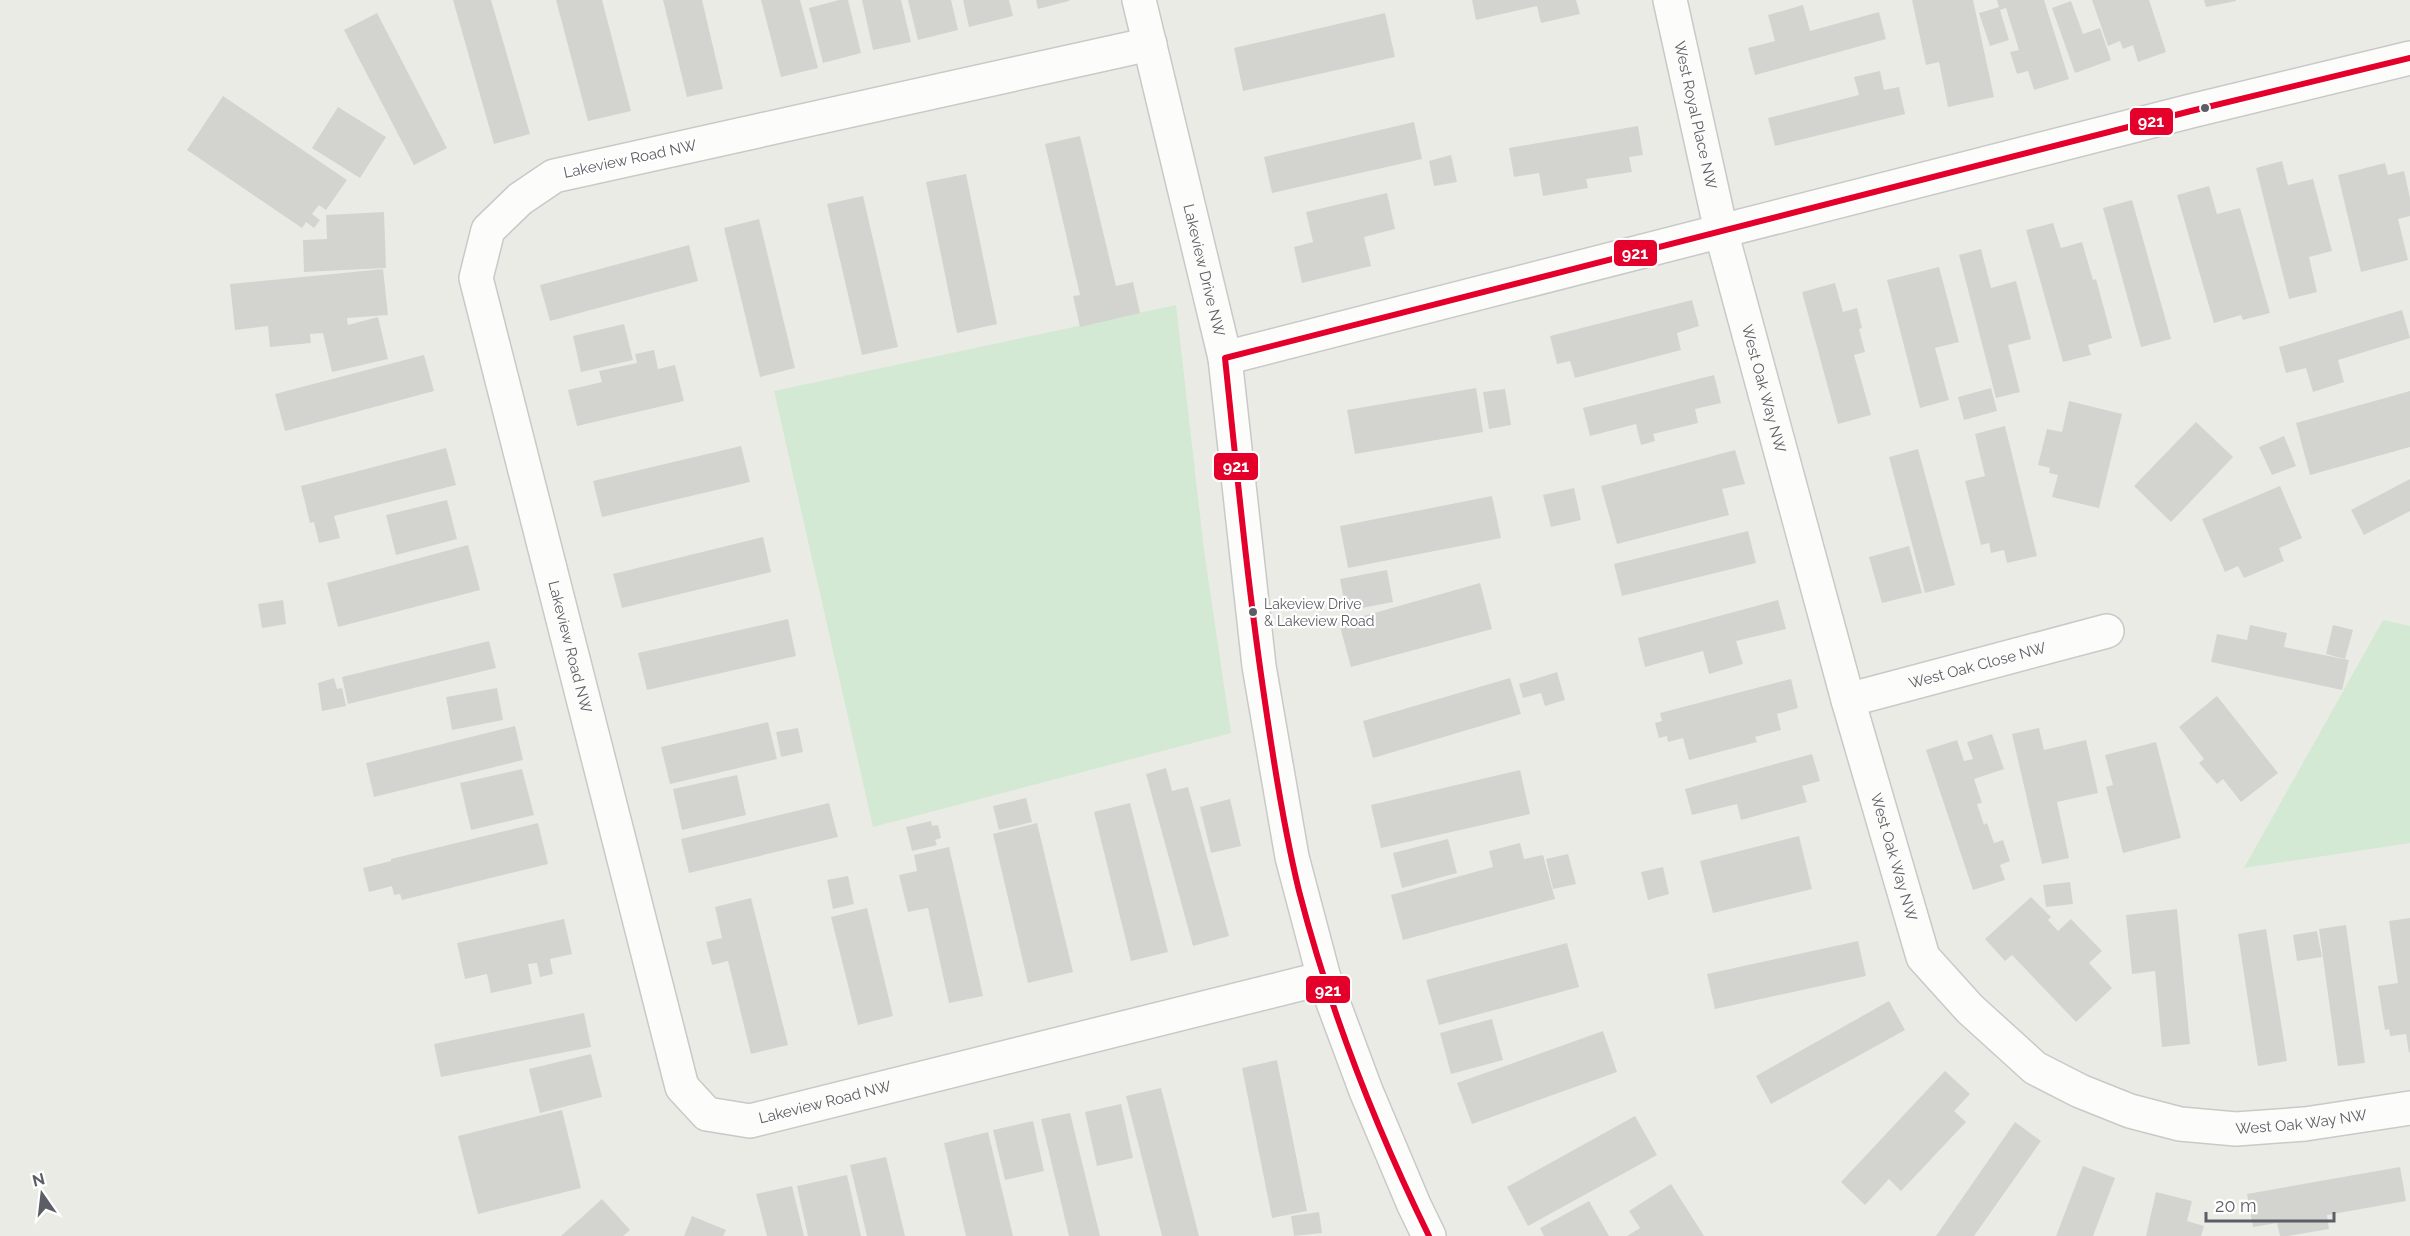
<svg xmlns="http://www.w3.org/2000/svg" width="2410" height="1236" viewBox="0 0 2410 1236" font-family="Raleway,sans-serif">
<rect width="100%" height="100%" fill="#ebebe6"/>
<g fill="#d3e9d3">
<polygon points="1176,305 1204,550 1231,733 873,827 774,391"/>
<polygon points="2383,620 2410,626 2410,843 2244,868"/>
</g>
<g fill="#d3d3d0">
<polygon points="453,0 491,0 530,134 494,144"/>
<polygon points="556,0 602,0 631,111 588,121"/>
<polygon points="663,0 702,0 723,89 687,97"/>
<polygon points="761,0 800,0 818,68 781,77"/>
<polygon points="839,0 848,0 861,53 823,63 809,8"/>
<polygon points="862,0 901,0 911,42 873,50"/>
<polygon points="908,0 951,0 958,30 918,40"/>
<polygon points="963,0 1009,0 1013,16 969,27"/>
<polygon points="1036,0 1069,0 1069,1 1038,9"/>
<polygon points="1472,0 1576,0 1580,14 1541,23 1537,6 1476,20"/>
<polygon points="1912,0 1973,0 1994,97 1948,107 1939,62 1926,65"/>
<polygon points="1997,0 2044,0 2069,79 2034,90 2028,71 2017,74 2010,52 2019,50 2006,8 2000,10 2009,40 1990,46 1979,13 1999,7"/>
<polygon points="2092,0 2149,0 2166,52 2138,62 2133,45 2123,49 2120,41 2108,46"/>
<polygon points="2204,0 2236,0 2236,1 2206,7"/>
<polygon points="2071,1 2083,34 2100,28 2111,60 2075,73 2052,8"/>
<polygon points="1803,5 1810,31 1879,12 1886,39 1755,75 1748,48 1775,41 1768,15"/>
<polygon points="377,13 447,148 414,165 344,30"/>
<polygon points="1385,13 1395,57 1243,91 1234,48"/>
<polygon points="1880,71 1884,90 1899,87 1905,114 1775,146 1768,118 1859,95 1854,77"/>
<polygon points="223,96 347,180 326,210 319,205 312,214 320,220 314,228 306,222 302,228 187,150"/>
<polygon points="338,107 386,137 360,178 312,148"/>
<polygon points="1414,122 1422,159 1272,193 1264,157"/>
<polygon points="1638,126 1643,155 1629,157 1632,172 1586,179 1588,188 1543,196 1539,173 1514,177 1509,148"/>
<polygon points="1080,136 1116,286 1133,282 1140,313 1080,327 1073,296 1080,295 1045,144"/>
<polygon points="1451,155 1457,182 1434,186 1429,161"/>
<polygon points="2282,161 2288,185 2313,179 2332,251 2309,257 2317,292 2289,299 2256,168"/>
<polygon points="2385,163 2388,175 2404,171 2410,198 2410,216 2398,219 2408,260 2361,272 2338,175"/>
<polygon points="966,174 997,324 957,333 926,182"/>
<polygon points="2209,186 2217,214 2240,208 2270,313 2243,320 2241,315 2214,323 2177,195"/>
<polygon points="1387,193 1395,229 1364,237 1371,266 1302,283 1294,247 1313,242 1306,212"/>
<polygon points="863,196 898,347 862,355 827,204"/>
<polygon points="2132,200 2171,339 2141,347 2103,208"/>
<polygon points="384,212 386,268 304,272 303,240 327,239 326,215"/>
<polygon points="759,219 795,368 760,377 724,228"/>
<polygon points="2053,223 2061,248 2082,242 2093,280 2096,279 2112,338 2088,345 2091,355 2063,362 2026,230"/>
<polygon points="689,245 698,281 550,321 540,285"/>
<polygon points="1981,249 1991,288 2016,281 2031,339 2008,345 2020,392 1996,398 1959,255"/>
<polygon points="1939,267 1959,342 1935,348 1949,400 1920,408 1887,280"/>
<polygon points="383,269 388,315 347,318 348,325 378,317 388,359 332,372 323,333 310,334 311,343 270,347 268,326 235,330 230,284"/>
<polygon points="1835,283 1843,312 1857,308 1862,328 1859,329 1865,352 1854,355 1871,415 1838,424 1802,292"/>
<polygon points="1692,300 1699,326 1677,333 1681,350 1575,378 1570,361 1557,364 1550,336"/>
<polygon points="2402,310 2410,338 2338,360 2344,382 2313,392 2306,368 2286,373 2279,347"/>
<polygon points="624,324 633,360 581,372 573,336"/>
<polygon points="654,350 658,369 675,365 684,401 577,426 568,390 602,382 599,371 637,363 635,354"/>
<polygon points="424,355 434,391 285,431 275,394"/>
<polygon points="1714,375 1721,403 1695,409 1698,423 1653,434 1655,441 1641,445 1636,424 1590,436 1583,408"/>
<polygon points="1476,388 1483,432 1355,454 1347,410"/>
<polygon points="1991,388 1997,411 1964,420 1958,397"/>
<polygon points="1505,389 1511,425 1489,429 1483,392"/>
<polygon points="2410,391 2410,447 2310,475 2296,423"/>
<polygon points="2069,401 2122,414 2099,508 2052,497 2058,475 2049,473 2050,468 2038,465 2047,429 2062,432"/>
<polygon points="2196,422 2233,457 2171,522 2134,486"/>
<polygon points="2005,426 2037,556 2007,563 2004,550 1991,553 1989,543 1981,545 1965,481 1985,476 1975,434"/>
<polygon points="2284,436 2296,466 2272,475 2259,447"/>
<polygon points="741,446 750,482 602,517 593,481"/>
<polygon points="446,448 456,485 334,516 340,538 319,543 314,522 310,523 301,486"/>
<polygon points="1918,449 1955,585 1925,593 1889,457"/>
<polygon points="1735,450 1745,484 1722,489 1729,515 1617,544 1601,486"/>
<polygon points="2410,479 2410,511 2364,535 2351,510"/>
<polygon points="2280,486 2302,538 2279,548 2284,561 2244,578 2238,566 2225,572 2202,519"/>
<polygon points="1574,488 1581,520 1551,527 1543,495"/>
<polygon points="1492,496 1501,538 1348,568 1340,526"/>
<polygon points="447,500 457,539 396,555 386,515"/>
<polygon points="1748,531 1756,563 1622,596 1614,564"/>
<polygon points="763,537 771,572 622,608 613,574"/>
<polygon points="468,545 480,590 338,627 327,583"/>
<polygon points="1909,546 1922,593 1882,603 1869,557"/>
<polygon points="1387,570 1393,602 1346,611 1340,579"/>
<polygon points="1480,583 1492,629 1351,667 1339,623"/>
<polygon points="283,600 286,624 262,628 258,604"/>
<polygon points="1778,600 1786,629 1736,641 1743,664 1709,674 1703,651 1645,667 1638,638"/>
<polygon points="788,619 796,656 647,690 638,653"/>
<polygon points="2250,625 2287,633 2284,647 2349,660 2342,690 2211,662 2217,634 2247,640"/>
<polygon points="2333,625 2353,630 2345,659 2326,654"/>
<polygon points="489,641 496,668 348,704 342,677"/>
<polygon points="1557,672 1565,700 1545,706 1541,693 1523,698 1519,684"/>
<polygon points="334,678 337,689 342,688 346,706 322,711 318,683"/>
<polygon points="1510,678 1521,714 1373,758 1363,721"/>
<polygon points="1791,679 1798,708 1777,714 1781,730 1755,737 1757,742 1689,760 1683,738 1668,742 1667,736 1659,738 1655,723 1662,721 1660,713"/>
<polygon points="497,688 503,720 452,730 446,697"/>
<polygon points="2217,696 2278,773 2241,802 2223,779 2217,784 2199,763 2204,759 2179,727"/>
<polygon points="768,722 777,759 670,784 661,747"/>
<polygon points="515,726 523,760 374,797 366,763"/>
<polygon points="798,728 803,752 781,757 776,732"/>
<polygon points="2039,728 2044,750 2086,740 2098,793 2057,802 2069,858 2042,864 2012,734"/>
<polygon points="1992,734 2004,769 1974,779 1982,803 1977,804 1984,825 1987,823 1994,843 2003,840 2010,861 2000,865 2005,880 1973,890 1926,750 1957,740 1964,761 1973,759 1967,742"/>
<polygon points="2156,742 2181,838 2123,853 2106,787 2113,785 2105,755"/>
<polygon points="1812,754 1820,781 1802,786 1807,802 1741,820 1737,804 1692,815 1685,789"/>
<polygon points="1166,768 1172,791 1188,787 1229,936 1193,946 1146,774"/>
<polygon points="522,769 534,815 471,830 460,783"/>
<polygon points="1520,770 1530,814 1381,848 1371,805"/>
<polygon points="737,775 746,815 682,830 673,789"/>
<polygon points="1026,798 1032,822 999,830 993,806"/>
<polygon points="1230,799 1241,846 1211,853 1200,807"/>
<polygon points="829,803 838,837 689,873 681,839"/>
<polygon points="1130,803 1168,952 1131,961 1094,812"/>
<polygon points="931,821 932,826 938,825 941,838 935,840 937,845 912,851 906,827"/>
<polygon points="538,823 548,864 402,900 400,894 394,895 392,886 369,892 363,868 391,861 391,859"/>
<polygon points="1037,823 1073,972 1028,983 993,834"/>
<polygon points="1799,836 1812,889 1713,913 1700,861"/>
<polygon points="1448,839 1457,873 1402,888 1393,853"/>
<polygon points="1520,843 1524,859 1543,855 1555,899 1403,940 1391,895 1493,867 1489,851"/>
<polygon points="949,847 983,996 949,1003 928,908 908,912 899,875 917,871 914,855"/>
<polygon points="1568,854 1576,884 1553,889 1546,859"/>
<polygon points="1663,867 1669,894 1648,900 1641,872"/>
<polygon points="848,876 854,904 833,909 827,880"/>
<polygon points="2070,882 2073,904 2046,907 2043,885"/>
<polygon points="2031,897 2051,917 2048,920 2058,931 2071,919 2102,951 2089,963 2112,988 2076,1022 2012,955 2005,961 1985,939"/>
<polygon points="751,898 788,1045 751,1054 728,961 712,965 706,942 722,938 715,907"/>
<polygon points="867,908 893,1016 858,1025 831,917"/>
<polygon points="2177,909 2190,1044 2162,1047 2155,971 2132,974 2126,915"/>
<polygon points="2410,918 2410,1052 2409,1053 2406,1034 2390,1036 2389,1029 2385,1030 2378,986 2398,983 2389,921"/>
<polygon points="564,919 572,954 550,959 553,974 540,977 537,963 528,964 532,984 491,993 487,974 465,979 457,943"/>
<polygon points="2346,925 2365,1063 2338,1066 2319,929"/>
<polygon points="2266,929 2287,1061 2258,1066 2238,934"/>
<polygon points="2317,931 2322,957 2297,961 2293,935"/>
<polygon points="1858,941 1866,976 1715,1009 1707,974"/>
<polygon points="1567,943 1579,987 1439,1025 1426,980"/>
<polygon points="1889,1001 1905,1030 1771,1104 1756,1076"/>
<polygon points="584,1013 591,1047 441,1077 434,1044"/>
<polygon points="1492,1019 1503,1060 1451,1074 1440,1033"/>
<polygon points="1603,1031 1617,1072 1472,1124 1457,1083"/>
<polygon points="591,1054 602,1097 540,1113 529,1069"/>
<polygon points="1277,1060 1307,1211 1272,1218 1242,1068"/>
<polygon points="1945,1071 1970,1094 1954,1111 1966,1122 1901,1191 1889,1179 1865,1205 1841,1182"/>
<polygon points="1161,1088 1199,1236 1162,1236 1126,1096"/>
<polygon points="1121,1104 1133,1158 1097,1166 1085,1112"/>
<polygon points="562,1110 581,1188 478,1214 458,1136"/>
<polygon points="1070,1113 1100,1236 1069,1236 1041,1119"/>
<polygon points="1635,1116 1657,1155 1528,1226 1507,1187"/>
<polygon points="1033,1121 1044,1171 1005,1180 993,1130"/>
<polygon points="2015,1122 2041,1141 1974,1236 1936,1236"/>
<polygon points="988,1132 1013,1236 966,1236 944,1143"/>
<polygon points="886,1157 905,1236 867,1236 850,1165"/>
<polygon points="2083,1166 2115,1178 2093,1236 2056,1236"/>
<polygon points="2400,1167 2406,1201 2327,1215 2329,1229 2288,1236 2280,1236 2277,1223 2253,1227 2247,1194"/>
<polygon points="847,1175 861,1236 808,1236 797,1186"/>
<polygon points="1671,1184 1704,1236 1627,1236 1640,1228 1629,1211"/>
<polygon points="792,1186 804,1236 767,1236 756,1194"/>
<polygon points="2156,1192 2192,1201 2187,1221 2204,1226 2201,1236 2146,1236"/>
<polygon points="602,1199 630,1230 623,1236 561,1236"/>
<polygon points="1589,1201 1609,1236 1544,1236 1540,1228"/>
<polygon points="1319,1212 1322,1233 1294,1236 1291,1216"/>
<polygon points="692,1216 726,1230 723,1236 684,1236"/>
</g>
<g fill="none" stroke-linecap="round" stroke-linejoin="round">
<g stroke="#c8c9c8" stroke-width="36">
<g id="minor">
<path id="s1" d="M1139,0L1225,358L1259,666L1292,857L1324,978L1366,1091L1414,1205L1429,1236"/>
<path id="s2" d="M1670,0L1721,231L1848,700L1923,957L1970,1009L2035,1068L2080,1091L2130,1111L2180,1124L2236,1129L2305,1124L2410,1108"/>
<path id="s3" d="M1150,44L554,176L520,199L488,230L476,278L682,1087L707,1114L750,1121L1324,978"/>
<polyline points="1225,358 2191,111 2410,58"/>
<path id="s4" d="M1848,700L2107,631"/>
</g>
</g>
<use href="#minor" stroke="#fcfcfb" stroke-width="33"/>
<g stroke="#fff" stroke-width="10">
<path id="bus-1" d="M1429,1236C1376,1128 1329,1007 1299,891C1284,829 1274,765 1265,702C1248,588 1237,473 1225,358L2191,111L2410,58"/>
</g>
<use href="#bus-1" stroke="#e4002b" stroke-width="6"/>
</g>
<g fill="#5b5e64" stroke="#fff" stroke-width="2">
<circle cx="2205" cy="108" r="5"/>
<circle cx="1253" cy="612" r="5"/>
</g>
<g text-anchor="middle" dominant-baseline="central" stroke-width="4.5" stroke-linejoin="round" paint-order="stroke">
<g font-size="14" fill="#5b5e64" stroke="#fff" text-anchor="start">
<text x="1264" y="604">Lakeview Drive<tspan x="1264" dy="17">&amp; Lakeview Road</tspan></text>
</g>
<g font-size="15" fill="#5b5e64" stroke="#fff">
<text stroke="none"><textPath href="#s2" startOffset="118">West Royal Place NW</textPath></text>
<text transform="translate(630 159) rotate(-12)">Lakeview Road NW</text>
<text stroke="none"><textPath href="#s1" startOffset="278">Lakeview Drive NW</textPath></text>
<text stroke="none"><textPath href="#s2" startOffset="400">West Oak Way NW</textPath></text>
<text stroke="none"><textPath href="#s3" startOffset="1126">Lakeview Road NW</textPath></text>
<text stroke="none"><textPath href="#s4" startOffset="134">West Oak Close NW</textPath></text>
<text stroke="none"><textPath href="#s2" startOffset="886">West Oak Way NW</textPath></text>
<text stroke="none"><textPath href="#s3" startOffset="1738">Lakeview Road NW</textPath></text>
<text stroke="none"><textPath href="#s2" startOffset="1426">West Oak Way NW</textPath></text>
</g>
</g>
<g stroke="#fff" stroke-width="2">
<rect x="2129" y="107" width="45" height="29" rx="6" fill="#e4002b"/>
<rect x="1613" y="239" width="45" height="28" rx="6" fill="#e4002b"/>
<rect x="1213" y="452" width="46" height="29" rx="6" fill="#e4002b"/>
<rect x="1305" y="975" width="46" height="29" rx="6" fill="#e4002b"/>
</g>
<g font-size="16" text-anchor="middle" font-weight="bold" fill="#fff">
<text x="2151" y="127">921</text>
<text x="1635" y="259">921</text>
<text x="1236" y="472">921</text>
<text x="1328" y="996">921</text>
</g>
<g transform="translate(42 1194) rotate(346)" stroke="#ffffff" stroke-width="4.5" paint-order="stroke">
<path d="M0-4.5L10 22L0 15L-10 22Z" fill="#5b5e64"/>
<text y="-9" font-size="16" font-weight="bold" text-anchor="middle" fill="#5b5e64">N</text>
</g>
<path d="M2206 1212v9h128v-9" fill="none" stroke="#5b5e64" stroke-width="3"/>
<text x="2215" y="1212" font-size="18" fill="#5b5e64" stroke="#ffffff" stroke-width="4.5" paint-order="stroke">20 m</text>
</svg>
